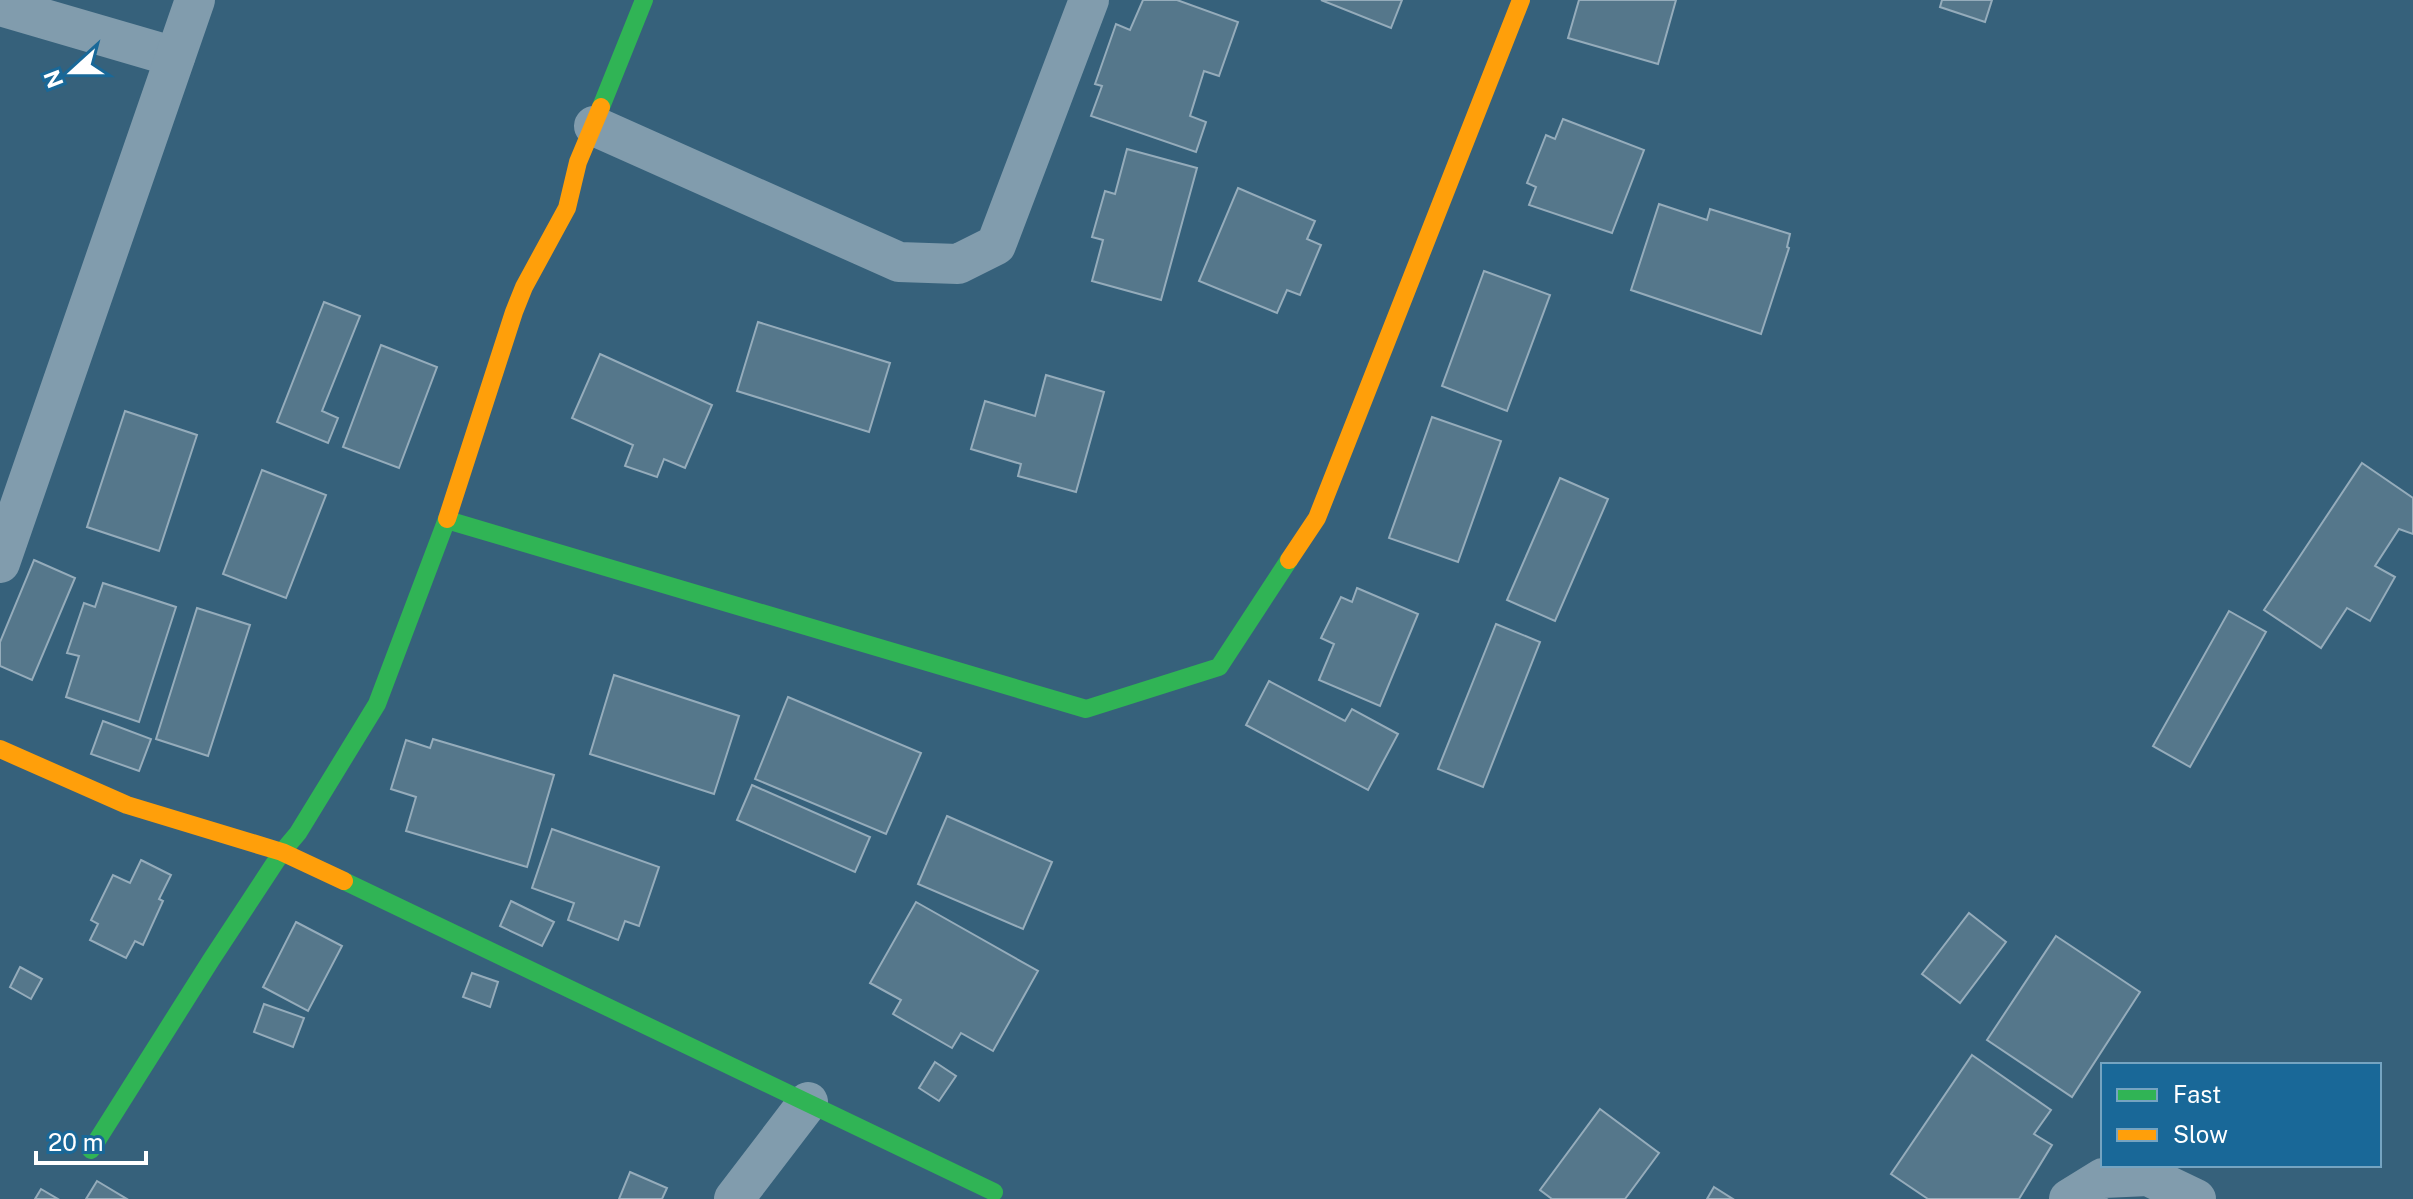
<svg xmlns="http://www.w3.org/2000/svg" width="2413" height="1199" viewBox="0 0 2413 1199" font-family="'Public Sans',sans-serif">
<rect width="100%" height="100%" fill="#36617b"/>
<g fill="#55778b" stroke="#95acbb" stroke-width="2">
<polygon points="1143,0 1177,0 1238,22 1219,76 1204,71 1190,116 1206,122 1196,152 1091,116 1102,86 1095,84 1116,24 1130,30"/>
<polygon points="1321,0 1402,0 1391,28"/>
<polygon points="1579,0 1676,0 1658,64 1568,38"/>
<polygon points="1942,0 1992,0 1985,22 1940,7"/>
<polygon points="1563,119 1644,150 1612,233 1529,205 1536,187 1527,183 1546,135 1555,139"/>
<polygon points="1127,149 1197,168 1161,300 1092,281 1103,240 1092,237 1105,191 1115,194"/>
<polygon points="1238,188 1315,221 1307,239 1321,245 1300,295 1287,290 1277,313 1199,281"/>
<polygon points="1659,204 1707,220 1710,209 1790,234 1787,247 1789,248 1761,334 1631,290"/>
<polygon points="1484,271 1550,295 1507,411 1442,386"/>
<polygon points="324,302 360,316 322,411 338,418 328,443 277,422"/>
<polygon points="758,322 890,363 869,432 737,391"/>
<polygon points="381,345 437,367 399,468 343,447"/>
<polygon points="600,354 712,405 685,468 664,459 657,477 625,466 633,445 572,418"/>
<polygon points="1046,375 1104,392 1076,492 1018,476 1021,464 971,449 985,401 1035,416"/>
<polygon points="125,411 197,435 159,551 87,527"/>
<polygon points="1432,417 1501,441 1458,562 1389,538"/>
<polygon points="2362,463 2413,498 2413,534 2399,529 2375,566 2395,577 2370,621 2347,608 2321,648 2264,610"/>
<polygon points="262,470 326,495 286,598 223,574"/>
<polygon points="1560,478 1608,499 1555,621 1507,600"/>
<polygon points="34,560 75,578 32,680 0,666 0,642"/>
<polygon points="103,583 176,607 139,722 66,697 79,656 67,653 84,603 95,607"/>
<polygon points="1357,588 1418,614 1380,706 1319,680 1334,644 1321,638 1341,597 1352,602"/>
<polygon points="197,608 250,625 208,756 156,739"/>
<polygon points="2229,611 2266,632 2190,767 2153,746"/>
<polygon points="1496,624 1540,642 1483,787 1438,769"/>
<polygon points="614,675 739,716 714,794 590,754"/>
<polygon points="1269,681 1345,721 1352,709 1398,734 1368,790 1246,725"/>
<polygon points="788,697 921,753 886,834 755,779"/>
<polygon points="103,721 151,739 139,771 91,754"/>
<polygon points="433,739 554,775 527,867 406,831 416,797 391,789 406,740 430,748"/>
<polygon points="752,785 870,837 855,872 737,820"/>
<polygon points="947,816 1052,862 1023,929 918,884"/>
<polygon points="552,829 659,867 639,926 625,921 618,940 568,920 574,903 532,888"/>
<polygon points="141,860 171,875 159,899 163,901 143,945 135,941 126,958 90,940 98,924 91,920 113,875 130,883"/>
<polygon points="511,901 554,922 542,946 500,926"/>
<polygon points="916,902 1038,971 993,1051 961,1033 952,1048 893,1014 901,1000 870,983"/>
<polygon points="1969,913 2006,942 1960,1003 1922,974"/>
<polygon points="296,922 342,946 308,1011 263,987"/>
<polygon points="2056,936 2140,992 2072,1097 1987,1040"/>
<polygon points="20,967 42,979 31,999 10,987"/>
<polygon points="472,973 498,982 490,1007 463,997"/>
<polygon points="264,1004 304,1018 293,1047 254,1032"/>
<polygon points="1972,1055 2051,1110 2034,1134 2052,1145 2019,1199 1928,1199 1891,1174"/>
<polygon points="935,1062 956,1076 939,1101 919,1088"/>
<polygon points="1600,1109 1659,1153 1625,1199 1552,1199 1540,1190"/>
<polygon points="630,1172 667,1188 662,1199 619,1199"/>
<polygon points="97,1181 127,1199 86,1199"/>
<polygon points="1714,1187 1733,1199 1707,1199"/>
<polygon points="41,1189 58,1199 35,1199"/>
</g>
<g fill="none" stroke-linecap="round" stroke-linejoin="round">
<g stroke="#819cad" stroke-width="40">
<polyline points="0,6 175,57"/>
<polyline points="594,126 899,262 958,264 996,245 1089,0"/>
<polyline points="0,563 195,0"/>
<polyline points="734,1199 808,1102"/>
<polyline points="2069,1199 2103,1178 2148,1176 2196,1199"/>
</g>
<g stroke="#30b455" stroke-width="18">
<polyline points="601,107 644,0"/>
<polyline points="447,520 1086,709 1219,667 1289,560"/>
<polyline points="344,881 994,1192"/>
<polyline points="91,1150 211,960 282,852 298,833 377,704 447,519"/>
</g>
<g stroke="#ff9f0a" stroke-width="18">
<polyline points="447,519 514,312 524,287 567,208 578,162 601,107"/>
<polyline points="1289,560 1317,518 1521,0"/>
<polyline points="0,749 127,805 282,852 344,881"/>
</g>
</g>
<rect x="2101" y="1063" width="280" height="104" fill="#196898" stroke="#75a4c1" stroke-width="2"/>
<rect x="2117" y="1089" width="40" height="12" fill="#30b455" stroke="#75a4c1" stroke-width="2"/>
<text x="2173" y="1103" font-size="24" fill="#ffffff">Fast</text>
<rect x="2117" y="1129" width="40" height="12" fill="#ff9f0a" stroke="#75a4c1" stroke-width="2"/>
<text x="2173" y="1143" font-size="24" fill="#ffffff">Slow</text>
<g transform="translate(72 72) rotate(249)" stroke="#196898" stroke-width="6" paint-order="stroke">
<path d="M0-6L14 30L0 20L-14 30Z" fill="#ffffff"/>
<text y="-12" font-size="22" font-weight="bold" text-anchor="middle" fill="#ffffff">N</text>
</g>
<path d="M36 1151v12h110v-12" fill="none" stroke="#ffffff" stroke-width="4"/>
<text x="48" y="1151" font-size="24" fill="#ffffff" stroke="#196898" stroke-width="6" paint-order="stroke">20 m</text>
</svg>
